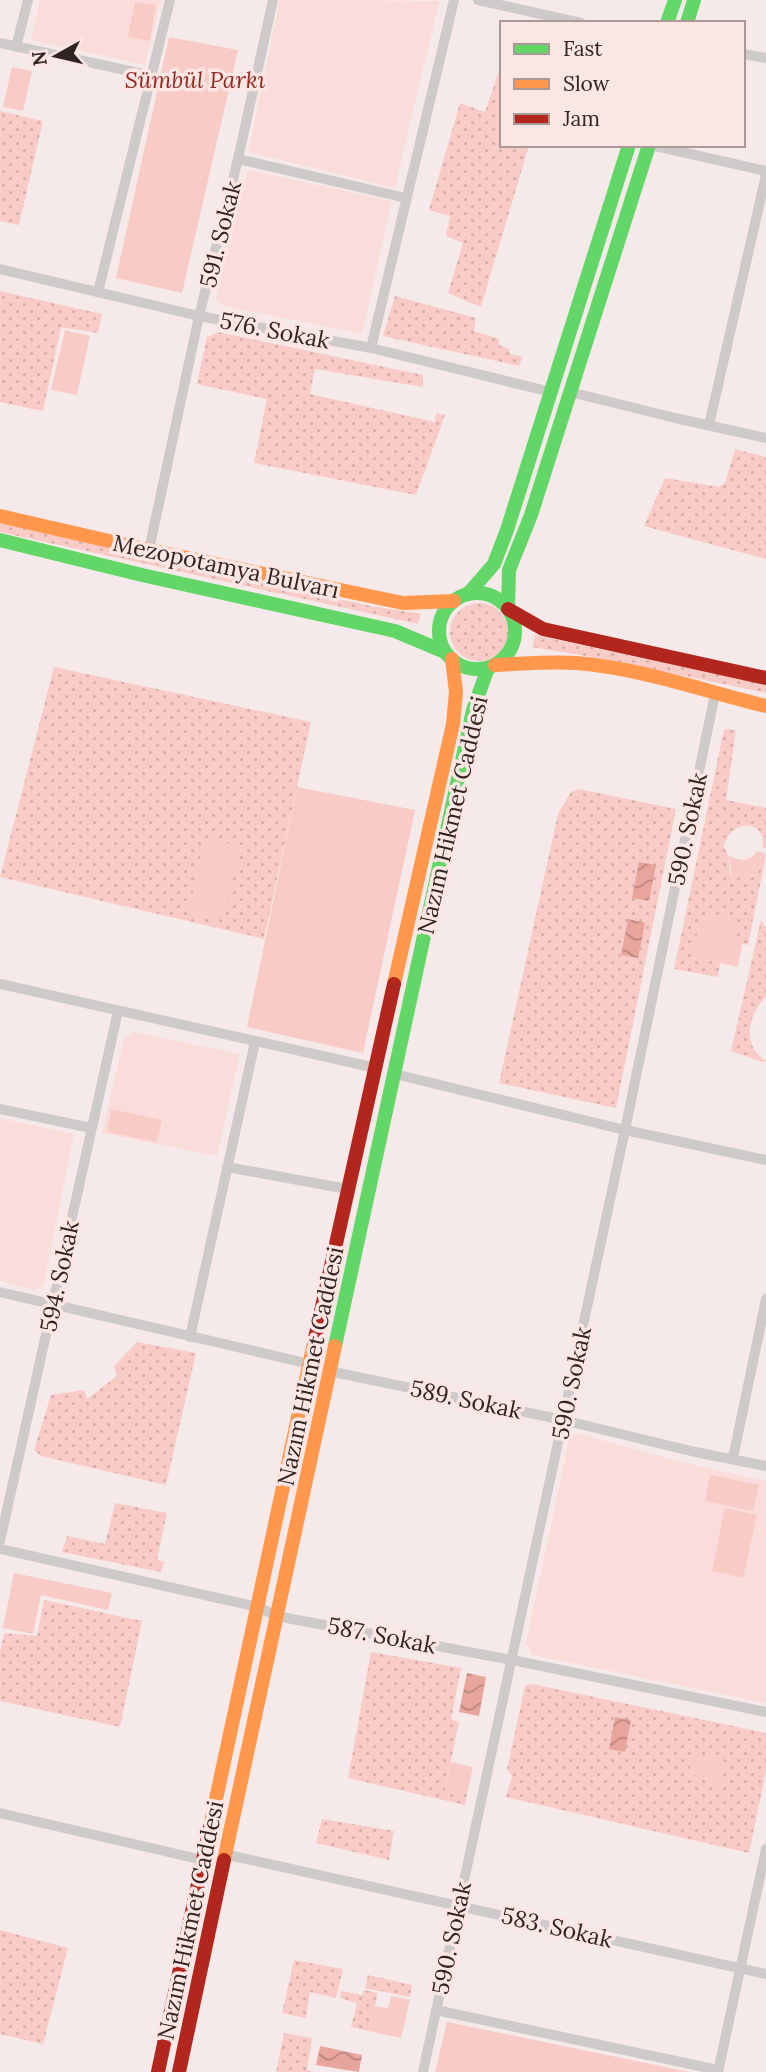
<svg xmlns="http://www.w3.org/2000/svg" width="766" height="2072" viewBox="0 0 766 2072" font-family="Lora,serif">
<defs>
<pattern id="grass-dots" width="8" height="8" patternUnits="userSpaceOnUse" patternTransform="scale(1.75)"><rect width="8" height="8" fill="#f9cbc6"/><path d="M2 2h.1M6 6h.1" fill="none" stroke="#d6aeaa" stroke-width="1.8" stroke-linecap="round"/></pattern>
<pattern id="water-waves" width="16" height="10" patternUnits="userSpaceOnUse" patternTransform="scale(1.75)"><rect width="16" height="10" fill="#e7a59d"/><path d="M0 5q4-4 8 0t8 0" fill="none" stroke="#bc8680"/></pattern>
</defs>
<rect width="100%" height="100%" fill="#f5eae9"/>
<g fill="#faddda">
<polygon points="40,0 161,0 145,65 31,40"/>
<polygon points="280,0 440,1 415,102 395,188 248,152"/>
<polygon points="248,170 392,201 362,334 224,306 218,301 216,297"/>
<polygon points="134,1032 240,1054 217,1156 102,1133 124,1039"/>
<polygon points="0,1118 74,1134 44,1285 35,1290 0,1281"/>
<polygon points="576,1433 685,1463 766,1481 766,1703 532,1655 526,1643 569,1439"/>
</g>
<g fill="url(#grass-dots)">
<polygon points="502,62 502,145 529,145 481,307 448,293 463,243 446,236 450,216 429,210 460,103 485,112"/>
<polygon points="0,111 43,121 19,225 0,221"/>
<polygon points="0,291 102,314 98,333 61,327 43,411 0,402"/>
<polygon points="395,296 476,318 474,331 499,339 499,345 509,349 510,354 523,357 519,366 383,336"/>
<polygon points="218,332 423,375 423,387 315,369 310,394 435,422 436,413 445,415 416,495 254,463 267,399 197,384 207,337"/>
<polygon points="735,449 766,457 766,559 644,526 665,478 719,487 725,483"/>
<polygon points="0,523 366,605 421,614 418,624 0,532"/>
<circle cx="479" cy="632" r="29"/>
<polygon points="535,635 766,685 766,693 604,659 532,647"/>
<polygon points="54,667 311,722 264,939 0,877"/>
<path d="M724,729L736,730L726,800L766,808V848H763C763,842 763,835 759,831C745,817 726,832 724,847L728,855L730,874L752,877L758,873L763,853L766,855L748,945L734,942L693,957L720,963L718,977L674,969Z"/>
<polygon points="579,789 676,809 616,1108 499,1083 558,814 571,792"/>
<path d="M761,920L766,928V997C753,1009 744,1032 754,1049C756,1054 762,1057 766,1061L762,1062L731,1051Z"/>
<polygon points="137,1342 196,1353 166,1485 41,1456 34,1450 51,1395 84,1390 87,1399 117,1376 114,1366"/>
<polygon points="115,1503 167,1513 157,1560 164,1562 161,1572 62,1552 67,1536 105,1544"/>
<polygon points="44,1600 142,1621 120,1727 0,1701 0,1652 4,1633 37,1636"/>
<polygon points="371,1652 461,1668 451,1720 459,1722 445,1789 467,1794 465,1805 348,1778"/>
<polygon points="532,1684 766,1733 766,1771 749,1853 506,1797 512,1776 507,1769 525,1686"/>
<polygon points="322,1819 394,1831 389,1860 316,1843"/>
<polygon points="0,1930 68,1948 43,2044 0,2034"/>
<polygon points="294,1960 343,1969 336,1998 310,1992 306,2018 282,2013"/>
<polygon points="368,1975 412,1985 410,1997 365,1988"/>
<polygon points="364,1990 378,1993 369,2031 351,2027 357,2003 340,1998 341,1991 362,1995"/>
<polygon points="284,2033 312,2038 307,2070 314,2072 276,2072"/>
</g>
<g fill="#f9cbc6">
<polygon points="135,2 156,5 150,41 128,37"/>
<polygon points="169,37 238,50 182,293 116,278"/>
<polygon points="12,67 32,71 23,111 3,107"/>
<polygon points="65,330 90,336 77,395 51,390"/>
<polygon points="297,787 415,810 363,1053 247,1027"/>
<polygon points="204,838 240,846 224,920 189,913"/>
<path d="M757,851L763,853L758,873C750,878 742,879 732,876L728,855C740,861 749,863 757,851Z"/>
<polygon points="700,915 738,922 734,942 742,944 738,967 693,957"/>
<polygon points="111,1109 162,1120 157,1142 107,1132"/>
<polygon points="710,1475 759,1485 753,1511 705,1501"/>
<polygon points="725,1508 757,1515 743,1578 712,1571"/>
<polygon points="14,1573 112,1593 108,1610 41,1595 33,1634 3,1628"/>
<polygon points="725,1755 718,1787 689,1772 692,1757"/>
<polygon points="451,1762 473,1767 467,1794 445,1789"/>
<polygon points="391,1996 410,2000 401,2038 369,2031 375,2006 388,2008"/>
<polygon points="447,2022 689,2072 435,2072"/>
</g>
<g fill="url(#water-waves)">
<polygon points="639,862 656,865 649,901 632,898"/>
<polygon points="628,919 645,923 638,958 621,955"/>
<polygon points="467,1673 486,1677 479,1716 459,1712"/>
<polygon points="615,1717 631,1720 625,1752 609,1749"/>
<polygon points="320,2046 362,2055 359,2072 316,2065"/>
</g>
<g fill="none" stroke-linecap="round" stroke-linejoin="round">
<g stroke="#cfcaca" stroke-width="10">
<polyline points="478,0 581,23"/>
<polyline points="0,43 153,76"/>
<polyline points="16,47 28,0"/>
<polyline points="743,54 766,58"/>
<polyline points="651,145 766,171"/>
<polyline points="238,159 406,198"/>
<polyline points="0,269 199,316 371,348 551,392"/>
<polyline points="98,292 170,0"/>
<polyline points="371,348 454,0"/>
<polyline points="570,392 675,418 766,438"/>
<polyline points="709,425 766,175"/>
<polyline points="149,550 199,316 238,159 273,0"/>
<polyline points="0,984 376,1068"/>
<polyline points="395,1074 625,1130 766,1160"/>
<polyline points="0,1109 91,1128"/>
<polyline points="227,1167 347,1189"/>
<polyline points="0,1292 310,1364"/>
<polyline points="190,1337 255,1042"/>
<polyline points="329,1371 563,1420 695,1452 766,1466"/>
<polyline points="733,1458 766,1299"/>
<polyline points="0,1541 118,1011"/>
<polyline points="0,1549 258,1607 276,1616 512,1660 766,1712"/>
<polyline points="0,1813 203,1860"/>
<polyline points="224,1854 766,1974"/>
<polyline points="436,2010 718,2070"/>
<polyline points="423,2072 625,1130 715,694"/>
<polyline points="718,2072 766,1849"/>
</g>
<g stroke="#63d668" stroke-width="14">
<polyline points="667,23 675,0"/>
<polyline points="687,23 694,0"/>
<polyline points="0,540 142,575 395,631 445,652"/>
<circle cx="477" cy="631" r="38"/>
<polyline points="468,594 494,564 507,530 629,145"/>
<polyline points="508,609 509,570 531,515 649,145"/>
<polyline points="335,1346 473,710 488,668"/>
</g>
<g stroke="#ff974d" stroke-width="14">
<polyline points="0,516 149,550 403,603 454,601"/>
<path d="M495,665C522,664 549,661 576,663C640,668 704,691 766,706"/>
<polyline points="394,984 453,724 456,692 452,659"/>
<polyline points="210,1827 315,1338"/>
<polyline points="224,1860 335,1346"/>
</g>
<g stroke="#b3261e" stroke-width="14">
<polyline points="508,609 543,629 766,678"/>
<polyline points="315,1338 394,984"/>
<polyline points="158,2072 210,1827"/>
<polyline points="179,2072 224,1860"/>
</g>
</g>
<g text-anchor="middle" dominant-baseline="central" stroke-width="7" stroke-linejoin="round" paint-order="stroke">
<g font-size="23" font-style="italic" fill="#942a24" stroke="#fbe6e3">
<text x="195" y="79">Sümbül Parkı</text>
</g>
<g font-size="23" fill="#312523" stroke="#fbe6e3">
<text transform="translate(220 234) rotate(-76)">591. Sokak</text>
<text transform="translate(275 330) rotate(11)">576. Sokak</text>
<text transform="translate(226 566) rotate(12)">Mezopotamya Bulvarı</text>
<text transform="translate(452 815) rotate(-77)">Nazım Hikmet Caddesi</text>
<text transform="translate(687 829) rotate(-78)">590. Sokak</text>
<text transform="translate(59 1276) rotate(-78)">594. Sokak</text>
<text transform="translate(310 1366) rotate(-78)">Nazım Hikmet Caddesi</text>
<text transform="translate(571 1383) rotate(-78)">590. Sokak</text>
<text transform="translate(466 1399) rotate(12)">589. Sokak</text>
<text transform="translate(382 1635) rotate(11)">587. Sokak</text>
<text transform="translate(190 1920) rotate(-78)">Nazım Hikmet Caddesi</text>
<text transform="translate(557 1927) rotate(13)">583. Sokak</text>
<text transform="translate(451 1938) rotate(-78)">590. Sokak</text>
</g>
</g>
<rect x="500" y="21" width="245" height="126" fill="#fbe6e3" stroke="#aa9996" stroke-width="2"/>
<rect x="514" y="44" width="35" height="10" fill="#63d668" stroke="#aa9996" stroke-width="2"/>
<text x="563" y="56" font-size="21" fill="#312523">Fast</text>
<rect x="514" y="79" width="35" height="10" fill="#ff974d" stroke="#aa9996" stroke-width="2"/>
<text x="563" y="91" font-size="21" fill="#312523">Slow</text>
<rect x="514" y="114" width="35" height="10" fill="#b3261e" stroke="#aa9996" stroke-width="2"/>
<text x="563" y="126" font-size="21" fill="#312523">Jam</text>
<g transform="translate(56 56) rotate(262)" stroke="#fbe6e3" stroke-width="5" paint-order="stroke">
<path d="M0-5L12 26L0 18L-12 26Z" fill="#312523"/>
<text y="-10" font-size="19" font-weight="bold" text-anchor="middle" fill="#312523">N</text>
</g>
</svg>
